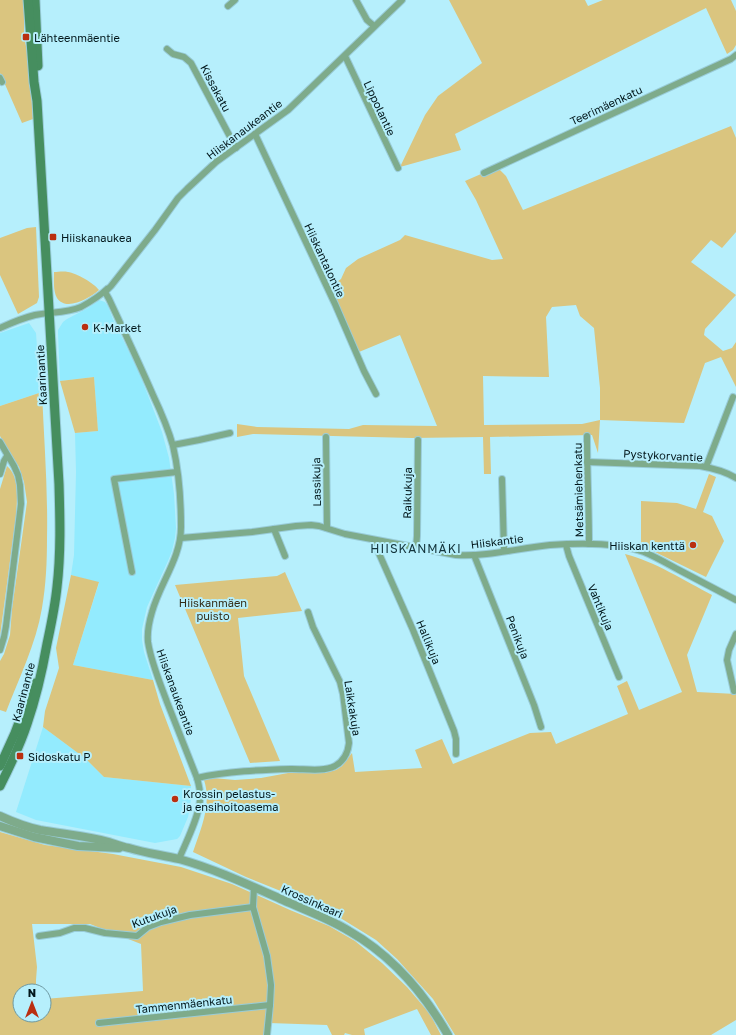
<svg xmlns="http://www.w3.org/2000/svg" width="736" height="1035" viewBox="0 0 736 1035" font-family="'Golos Text',sans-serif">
<rect width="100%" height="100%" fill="#b6effc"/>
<g fill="#93ebfe">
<polygon points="99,300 105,302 108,306 113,319 139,372 162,432 169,458 174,494 176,528 175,538 172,551 168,561 152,596 147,607 142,629 142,640 144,652 153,680 73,665 99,583 71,575 74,555 76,472 75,433 98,431 94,377 60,381 58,333 58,330 63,322 67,319 88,308"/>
<polygon points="29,323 36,333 38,362 42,392 0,406 0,333"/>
<polygon points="43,727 86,759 104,777 191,786 191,798 190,808 188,817 180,836 177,839 155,843 36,820 16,812"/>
</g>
<g fill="#dac57f" fill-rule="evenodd">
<polygon points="0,0 24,0 24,30 25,42 29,59 33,119 22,123 0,73"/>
<polygon points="449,0 585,0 588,6 603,0 731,0 736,11 736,45 733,50 727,54 706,8 455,134 461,150 400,167 425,115 438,96 482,63"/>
<path d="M731,126L736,138V232L722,248L711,240L691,262L736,295L705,329L704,335L723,351L732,348L736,342V387L721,357L705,363L684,423L600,420L598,453L592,435L490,437L491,474H484L483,437L412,438L253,434L237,437V424L257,427L349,429L363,425L437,426L400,335L359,352L331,286L341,279L346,268L358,259L400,240L405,235L492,260L503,259L476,200L465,181L497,167L506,176L523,210ZM576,305L580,316L594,328L600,388V420L582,424L484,425L483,376L549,377L546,317L552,307Z"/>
<polygon points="36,227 39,297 37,303 18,314 0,275 0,238 27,228"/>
<path d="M54,272C58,272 63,271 68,272C76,273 94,283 99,290C90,298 66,312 57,298C53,291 54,280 54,272Z"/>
<polygon points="94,377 98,431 75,433 60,381"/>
<path d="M42,392C44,440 48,489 47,538C47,562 46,585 42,608C36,644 19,678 6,712L0,710V661L4,654L10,635L12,609L27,502L24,482L19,467L0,436V406Z"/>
<path d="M7,466C20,477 17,500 16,516L0,636V489Z"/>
<polygon points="709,474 716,477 703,512 712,516 724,541 706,577 655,552 641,547 641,501 677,503 696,509"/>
<path d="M625,554C654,561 685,581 712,595L687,655L697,692L736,694V1020L711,1035H455L433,999L397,959L376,940L342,919L298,898L246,877L193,852C201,828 212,805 204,780L213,778L235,780L261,778L288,773H324L336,770L342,766L352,753L355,772L422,768L415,750L442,739L453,764L530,733L551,732L556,744L628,714L617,686L627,681L639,710L682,692Z"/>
<polygon points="285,572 302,611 238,618 244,676 280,761 250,763 175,585 277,576"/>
<polygon points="71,575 99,582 73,665 153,680 160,704 191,786 104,777 86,759 43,727 45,711 59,668 56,648"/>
<path d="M0,832L45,845L113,854L181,867L232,884L290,910L329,926L355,941L382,963L407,987L430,1014L441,1035H431L417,1009L364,1029L365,1035H352L345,1033L344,1035H332L327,1025L269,1023L267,1035H0ZM32,924H90L141,944L143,991L44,999V1015H20V991H36V980L37,967Z"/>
</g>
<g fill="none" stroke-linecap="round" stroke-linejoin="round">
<g stroke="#99ccd8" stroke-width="8">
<g id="minor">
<polyline points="356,0 367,20 374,26"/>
<polyline points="228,6 235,0"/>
<polyline points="167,49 173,54 184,57 191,63 236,148"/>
<polyline points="345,56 398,168"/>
<polyline points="0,78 2,82"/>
<polyline points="255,134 335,304 364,371 376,394"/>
<polyline points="484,173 731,59 736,55"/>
<path d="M0,328C11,323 23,318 35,315C50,312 67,313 81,307C90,302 100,296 107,289"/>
<path d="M587,436C587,472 589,508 589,544"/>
<polyline points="326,437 327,528"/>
<polyline points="0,442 14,466 18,475 20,485 21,504 6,626 4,637 0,650"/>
<polyline points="173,445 199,440 230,433"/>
<path d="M587,462L700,466C712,468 726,472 736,478"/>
<polyline points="706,467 733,397"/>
<polyline points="0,474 4,461 7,456"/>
<polyline points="502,479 504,551"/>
<polyline points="274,529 285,556"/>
<path d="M181,538L252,532L296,526L311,525L319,526L345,534L456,555C487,557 519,548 550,545C578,543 617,542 644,552C656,557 668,564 679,570C698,580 717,590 736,600"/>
<polyline points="375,540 377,549 413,630 454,731 456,739 456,754"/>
<polyline points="566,545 569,556 619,677"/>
<polyline points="416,548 417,536 418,440"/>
<polyline points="474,555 534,705 541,727"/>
<polyline points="132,572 114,479 177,472"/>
<polyline points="734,691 727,660 729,650 736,634"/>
<path d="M197,778C228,771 261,770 292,769C306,769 323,772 335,766C344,761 348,753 349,743L343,694L340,682L313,627L308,612"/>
<path d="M179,859C186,842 199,817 200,800C201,792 199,785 197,778C187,753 177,727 167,702C160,683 151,662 148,642C147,632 149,622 152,612C160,583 181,558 181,527C181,500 179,472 173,446C168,428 161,412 153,395C139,363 124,331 109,299L105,292L111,286L155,230L178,198L187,189L216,162L288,110L402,0"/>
<polyline points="254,887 253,907 267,956 271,985 270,1005 267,1035"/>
<polyline points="39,936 60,933 74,928 85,928 105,933 137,936 148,927 161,922 190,915 253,907"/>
<polyline points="99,1023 270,1005"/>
</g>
</g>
<g stroke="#99ccd8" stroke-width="10">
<g id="tertiary">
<path d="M0,816C13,822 26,827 40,830C63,834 86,836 109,842C115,844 122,847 129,848C145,853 162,855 179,859C215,869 249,885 283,900C305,910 328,918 349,931C391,955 424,993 448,1035"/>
<polyline points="0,826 34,837 78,846 119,848"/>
</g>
</g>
<g stroke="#99ccd8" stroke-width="11">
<g id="secondary">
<polyline points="35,0 38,66"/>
<polyline points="0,766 15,733 34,683"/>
<path d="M0,786C10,766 20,746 27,724C36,698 42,672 47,644C51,625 55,607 57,587C61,553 60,518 59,484L37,101L34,82L28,0"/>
</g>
</g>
<use href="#minor" stroke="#7eab8b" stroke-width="6"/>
<use href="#tertiary" stroke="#7eab8b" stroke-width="8"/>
<use href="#secondary" stroke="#468e5f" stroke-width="9"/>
</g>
<g fill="#ba2f10" stroke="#b6effc" stroke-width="1.5">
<rect x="22" y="33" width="8" height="8" rx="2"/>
<rect x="49" y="233" width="8" height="8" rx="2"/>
<circle cx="85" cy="327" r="4"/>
<circle cx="693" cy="545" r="4"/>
<rect x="16" y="752" width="8" height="8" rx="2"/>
<circle cx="175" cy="799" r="4"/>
</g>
<g text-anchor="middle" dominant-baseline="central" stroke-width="4" stroke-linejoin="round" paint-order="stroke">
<g font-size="11" fill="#02171b" stroke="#b6effc" text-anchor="start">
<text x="34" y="37">Lähteenmäentie</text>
<text x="61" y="237">Hiiskanaukea</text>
<text x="93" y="327">K-Market</text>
<text x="685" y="545" text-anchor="end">Hiiskan kenttä</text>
<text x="28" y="756">Sidoskatu P</text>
<text x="183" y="793">Krossin pelastus-<tspan x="183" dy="13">ja ensihoitoasema</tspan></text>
</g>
<g font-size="11" fill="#02171b" stroke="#b6effc">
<text transform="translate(216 88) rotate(62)">Kissakatu</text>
<text transform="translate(606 105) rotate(-25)">Teerimäenkatu</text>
<text transform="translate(380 108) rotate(65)">Lippolantie</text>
<text transform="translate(244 129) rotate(-37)">Hiiskanaukeantie</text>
<text transform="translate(325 260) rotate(65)">Hiiskantalontie</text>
<text transform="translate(41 375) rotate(-93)">Kaarinantie</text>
<text transform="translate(663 455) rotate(3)">Pystykorvantie</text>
<text transform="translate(316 482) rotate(-91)">Lassikuja</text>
<text transform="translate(578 490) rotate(-91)">Metsämiehenkatu</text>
<text transform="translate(407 493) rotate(-89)">Raikukuja</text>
<text transform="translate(497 541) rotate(-7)">Hiiskantie</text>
<text transform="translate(601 607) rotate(67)">Vahtikuja</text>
<text transform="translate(518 637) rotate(69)">Penikuja</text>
<text transform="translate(429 642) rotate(68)">Hallikuja</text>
<text transform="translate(23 692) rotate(-75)">Kaarinantie</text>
<text transform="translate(176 692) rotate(70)">Hiiskanaukeantie</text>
<text transform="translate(353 708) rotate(81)">Laikkakuja</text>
<text transform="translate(312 901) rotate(24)">Krossinkaari</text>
<text transform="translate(154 916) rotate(-20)">Kutukuja</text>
<text transform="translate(184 1004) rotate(-6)">Tammenmäenkatu</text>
</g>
<g font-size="11" fill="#342d18" stroke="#b6effc">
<text x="213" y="602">Hiiskanmäen<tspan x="213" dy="13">puisto</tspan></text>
</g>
<g font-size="12" letter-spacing="1" fill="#14353c" stroke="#b6effc">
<text x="416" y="548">HIISKANMÄKI</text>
</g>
</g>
<g transform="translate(32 1003)"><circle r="19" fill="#b6effc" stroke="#6e99a2"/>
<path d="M0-3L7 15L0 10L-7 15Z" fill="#ba2f10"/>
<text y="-6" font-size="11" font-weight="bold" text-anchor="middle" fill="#02171b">N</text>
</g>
</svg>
